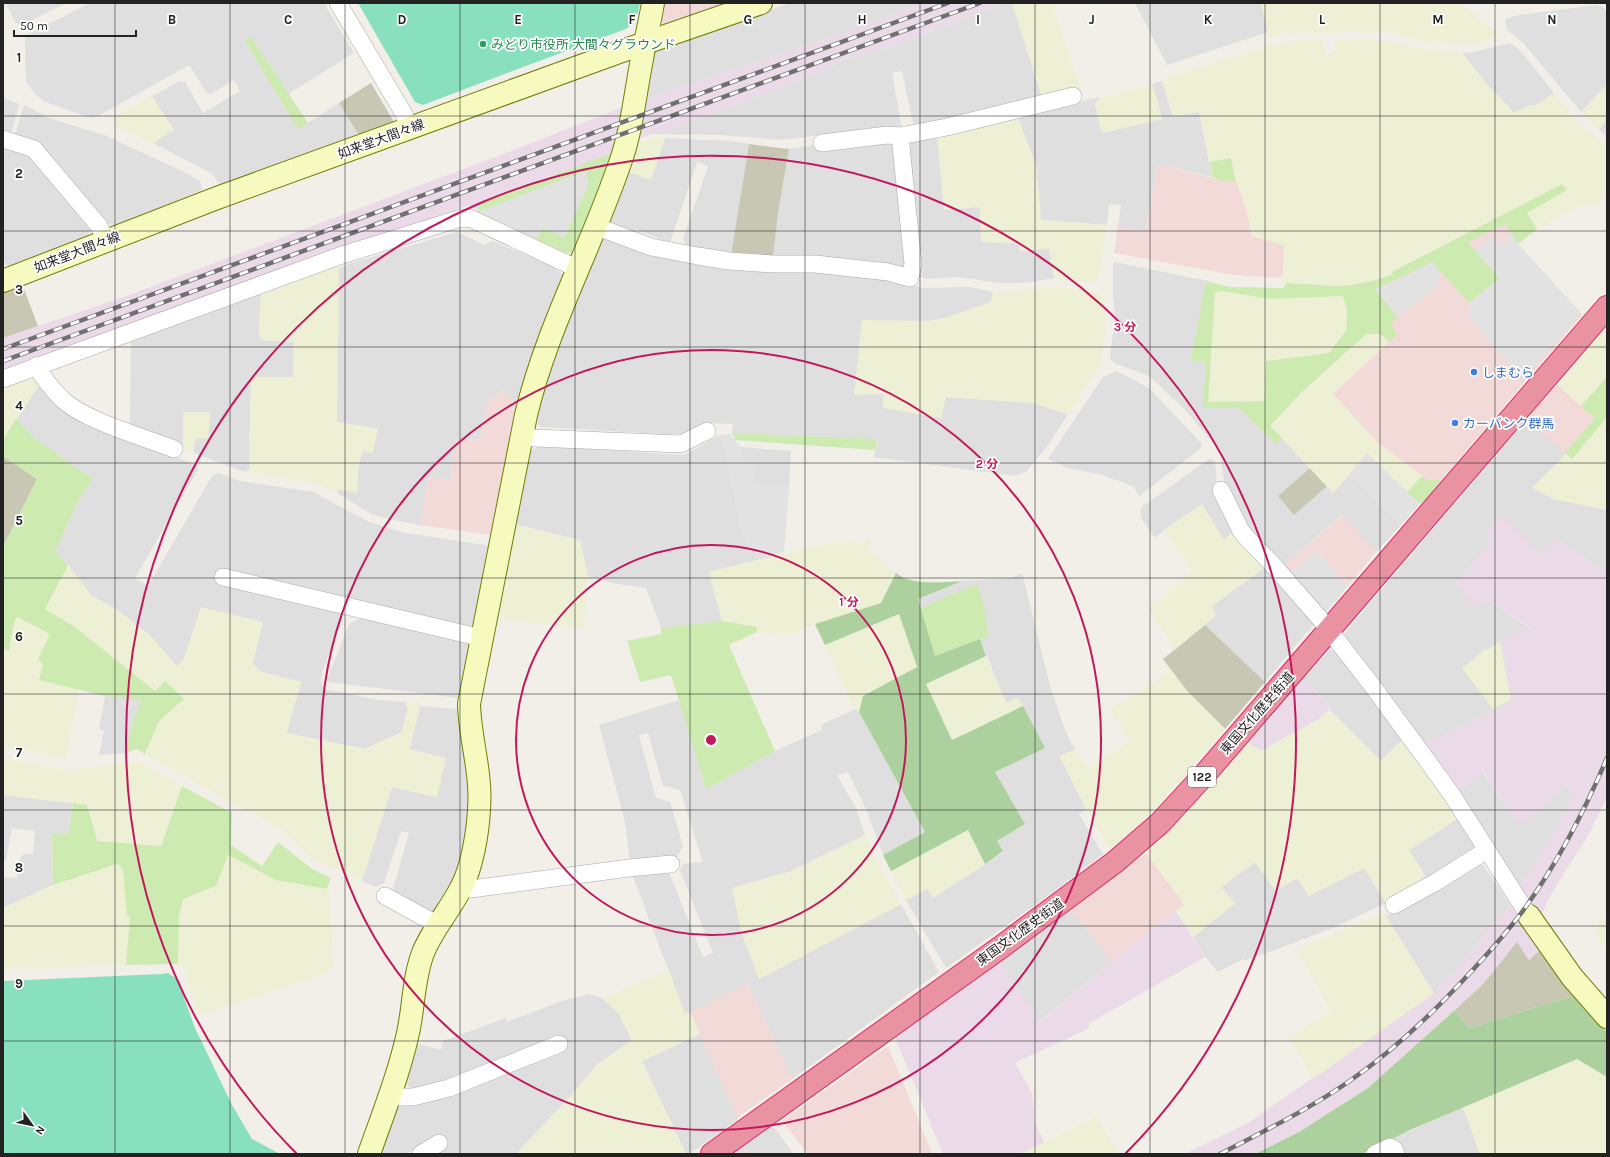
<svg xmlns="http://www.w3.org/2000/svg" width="1610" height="1157" viewBox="0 0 1610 1157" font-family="Karla,'Noto Sans JP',sans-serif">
<rect width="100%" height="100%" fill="#f2efe9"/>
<g fill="#e0dfdf">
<polygon points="5,3 66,3 22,25 16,23"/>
<polygon points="90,3 324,3 354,53 288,94 251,37 245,41 298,129 339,103 359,135 221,185 211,173 153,143 115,126 114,118 180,81 185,82 203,113 240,91 234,80 211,94 207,93 189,65 100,115 91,118 45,102 36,95 26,82 25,38 27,35"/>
<polygon points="790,3 925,3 827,39 643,100 652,54 656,50"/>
<polygon points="1005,3 1012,3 1042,97 919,126 913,123 902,71 892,73 902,129 895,127 781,140 721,135 653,134 684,124 833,67 835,63 850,57 855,57 886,48"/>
<polygon points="1135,3 1261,3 1268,32 1167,65"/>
<polygon points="1596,5 1601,6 1607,11 1607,84 1581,112 1524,44 1507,30 1505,22 1506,19 1513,16"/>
<polygon points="1510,43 1514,45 1525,56 1554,93 1535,106 1530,105 1514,113 1490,88 1462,53 1474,52"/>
<polygon points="1162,81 1173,117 1199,111 1212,177 1164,165 1157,166 1146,231 1118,226 1121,205 1109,204 1107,225 1041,220 1036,165 1017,116 1101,97 1096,102 1102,133 1162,119 1154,89 1151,85"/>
<polygon points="3,98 19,104 11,134 3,131"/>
<polygon points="24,105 49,118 104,135 180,170 200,181 202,190 116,226 107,223 48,156 40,143 15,134"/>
<polygon points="1607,119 1607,136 1599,130"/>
<polygon points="937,136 980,207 982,242 1019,243 1020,251 1050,248 1054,278 1023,283 999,283 958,277 926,279 919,276 906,146 911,139"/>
<polygon points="665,138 731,141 749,144 731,255 688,249 683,239 708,166 697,162 670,243 635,229 634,231 609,222 626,171 651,180"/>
<polygon points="887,140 896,147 908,263 900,269 773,258 778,213 789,149 814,145 815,149"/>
<polygon points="3,145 30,155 91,226 88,236 10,267 3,261"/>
<polygon points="457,232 484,245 492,241 552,266 566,277 521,406 516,404 503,390 487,402 481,439 457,440 450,480 429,477 420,525 398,521 373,515 337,493 339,489 357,492 358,469 362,451 378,429 337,422 339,268 351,263"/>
<polygon points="606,238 647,255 678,261 892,278 923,288 970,287 993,292 991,302 949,317 930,321 900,321 883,394 941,418 946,397 1033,403 1068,414 1049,444 1027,471 1015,476 874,457 877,439 732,433 733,424 704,423 682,434 661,434 541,427 533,419 539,395 599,241"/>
<polygon points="1114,262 1208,281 1191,361 1206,361 1238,407 1276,444 1282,438 1333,493 1349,475 1401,525 1376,552 1342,515 1283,566 1259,545 1225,487 1220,451 1186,411 1149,376 1114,363 1110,359 1115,314 1113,297 1113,265"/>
<polygon points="261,291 259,335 261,340 294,342 293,377 251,377 249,470 246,472 239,470 194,453 194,445 197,438 208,439 210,412 183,412 183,445 130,425 131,340"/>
<polygon points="1117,371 1149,388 1202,444 1199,450 1139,496 1135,488 1128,484 1102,475 1068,468 1048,459 1103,377"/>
<polygon points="40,384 121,435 196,465 198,470 135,578 148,586 212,476 218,473 240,481 313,492 367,521 405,533 492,546 474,629 340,612 342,619 322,673 321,681 324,689 379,700 405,702 408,708 402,732 365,749 286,733 301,682 262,672 256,667 201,607 184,659 177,667 149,635 116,609 92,596 68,565 55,552 77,503 93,478 75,467 36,439 16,419"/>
<polygon points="1526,420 1567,454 1563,456 1554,499 1607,510 1607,572 1556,539 1540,554 1484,532 1492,542 1455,584 1488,601 1531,629 1501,640 1513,702 1423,745 1344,639 1344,634"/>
<polygon points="718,436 723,440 742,534 759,560 709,572 722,621 661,628 646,588 612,583 588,576 580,540 513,524 527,454 537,447 589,449 684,455"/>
<polygon points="741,447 791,451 789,488 755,486 739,460"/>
<polygon points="1209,459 1215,460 1217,491 1235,530 1224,540 1164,530 1155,538 1141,518 1141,508"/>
<polygon points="1265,567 1315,623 1265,682 1205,625 1216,615 1212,606"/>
<polygon points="1022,573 1050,686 1065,730 1075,749 1060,757 1086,809 1079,814 1103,854 1042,900 946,968 906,900 927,889 933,898 1003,852 997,841 1025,824 995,772 1045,748 1018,698 1006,703 980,639 935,656 918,599 962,581 1012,578"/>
<polygon points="360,618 469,644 472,648 462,695 459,698 328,682 328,677 349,624"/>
<polygon points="1330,650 1334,650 1402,740 1381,761 1330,710 1331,707 1304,679"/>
<polygon points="105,696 142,700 134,717 125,753 99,755 104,731 99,729"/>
<polygon points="679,700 706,789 775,751 822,730 821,725 855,709 859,712 925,832 883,855 867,811 848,772 837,775 856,808 865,835 789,872 732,888 742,934 759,979 901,904 939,972 792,1079 748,984 685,1015 632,874 661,868 670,875 703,957 713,953 680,870 683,864 703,862 680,790 663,786 648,733 639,735 656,798 670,802 683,846 677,857 630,863 625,822 599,725"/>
<polygon points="420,706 457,709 460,712 472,793 460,872 435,915 396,896 393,889 409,833 401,831 384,883 376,887 362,881 392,787 436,797 409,749"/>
<polygon points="1483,773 1519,824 1541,809 1565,787 1575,794 1539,858 1519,886 1457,792"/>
<polygon points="3,795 73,803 69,834 52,833 53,885 3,908 3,877 17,878 19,859 24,854 33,854 35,831 12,828 6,860 3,862"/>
<polygon points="1458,818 1477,847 1428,880 1409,850"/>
<polygon points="1255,862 1276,891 1297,878 1351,874 1364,868 1386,903 1333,928 1272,951 1246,960 1243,959 1218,972 1205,957 1193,937 1235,903 1221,887"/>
<polygon points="1477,863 1483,865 1510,904 1455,971 1434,993 1386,916"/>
<polygon points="1071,910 1112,962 1039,1022 1000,962"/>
<polygon points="590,994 602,998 619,1014 632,1040 598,1064 567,1100 526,1143 517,1154 432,1154 444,1147 439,1134 406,1154 378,1154 394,1108 451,1094 448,1082 412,1090 410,1089 404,1078 414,1043 441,1050 443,1041 506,1018 507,1022 562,1001"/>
<polygon points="700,1034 738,1119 689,1154 686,1154 642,1061"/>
<polygon points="1463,1107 1480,1154 1401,1154 1394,1138"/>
<polygon points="773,1126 793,1153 791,1154 749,1154 744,1146"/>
</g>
<g fill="#f2dad9">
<polygon points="664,3 728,3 664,25 661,21"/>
<polygon points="1164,165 1223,181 1236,181 1247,211 1252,236 1284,245 1283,276 1281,278 1233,275 1114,253 1118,226 1146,231 1157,166"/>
<polygon points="1505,224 1518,244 1582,315 1441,480 1439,479 1428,480 1378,443 1332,394 1397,334 1391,323 1432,262 1469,303 1500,278 1468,242"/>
<polygon points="1557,385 1595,418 1565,453 1526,420"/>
<polygon points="503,390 516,404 521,406 492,535 420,525 429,477 450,480 457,440 481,439 487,402"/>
<polygon points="1343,515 1376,552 1348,586 1316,550 1290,574 1283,566"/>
<polygon points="1146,853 1185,904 1112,962 1071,910"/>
<polygon points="748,984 792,1079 737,1118 690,1012"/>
<polygon points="888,1046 931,1151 930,1154 808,1154 782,1121"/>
<polygon points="744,1146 749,1154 733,1154"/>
</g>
<g fill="#ebdbe8">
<polygon points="925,3 1005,3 886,48 855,57 850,57 835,63 833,67 684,124 634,140 643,100 827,39"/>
<polygon points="626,106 615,152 608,156 481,203 478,210 469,205 3,372 3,338 129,295 498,156"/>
<polygon points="1503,516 1540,554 1556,539 1607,572 1607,797 1589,834 1550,896 1541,916 1519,886 1539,858 1574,794 1565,787 1541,809 1519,825 1484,773 1457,792 1423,745 1513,702 1501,640 1531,628 1488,601 1476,608 1455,584 1492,542 1484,532"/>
<polygon points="1304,679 1331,707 1330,710 1316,721 1261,751 1248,743"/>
<polygon points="1510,904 1540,950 1529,960 1517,943 1484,983 1455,1010 1368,1088 1299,1132 1255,1154 1185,1154 1248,1123 1434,993 1455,971"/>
<polygon points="1176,911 1205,957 1090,1023 1088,1029 1015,1063 1032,1093 1035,1123 1044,1142 1021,1154 943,1154 895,1037 1000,962 1040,1022 1112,962"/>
</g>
<g fill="#c7c7b4">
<polygon points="371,83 394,122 359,135 339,103"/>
<polygon points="749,144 789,149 778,213 773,258 731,255"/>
<polygon points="22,284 38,326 3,338 3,292"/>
<polygon points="3,456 37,479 3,547"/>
<polygon points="1310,468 1327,486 1294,515 1278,496"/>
<polygon points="1205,625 1265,682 1225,729 1187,691 1163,659"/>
<polygon points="1517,942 1529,960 1540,950 1573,996 1469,1028 1455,1010 1484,983"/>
</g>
<g fill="#eef0d5">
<polygon points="1012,3 1061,3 1053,6 1081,89 1042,97"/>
<polygon points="1261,3 1459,3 1499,33 1499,35 1487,42 1466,45 1421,41 1389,32 1288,33 1266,37 1265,34 1268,32"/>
<polygon points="1322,39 1326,55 1329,55 1335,49 1334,42 1337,39 1387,41 1415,47 1462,53 1490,88 1514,113 1518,110 1525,109 1530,105 1535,106 1554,93 1579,124 1607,147 1607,196 1595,205 1585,205 1577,208 1537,229 1527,213 1565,191 1561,185 1393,272 1393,274 1372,281 1352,285 1335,286 1287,283 1285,285 1281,280 1283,276 1284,245 1252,236 1247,211 1236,181 1231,158 1210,162 1199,112 1173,117 1162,81 1166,77 1262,48 1292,41"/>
<polygon points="1607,84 1607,119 1599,130 1581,112"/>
<polygon points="1151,85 1154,89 1162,119 1102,133 1095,105 1096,102 1102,97"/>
<polygon points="152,96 174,130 153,143 115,126 114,118"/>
<polygon points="1017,116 1036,165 1041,220 1107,225 1099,277 1096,282 1094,283 1054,278 1049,248 1020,251 1019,243 981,242 980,207 944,210 937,136"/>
<polygon points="653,138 665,138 651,180 626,171 634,145"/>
<polygon points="335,266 339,268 337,422 378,429 373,453 362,451 358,469 357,493 339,489 337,493 313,482 246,472 249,470 251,377 293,377 294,342 261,340 259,335 261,291"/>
<polygon points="1048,288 1072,288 1090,290 1103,296 1105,302 1105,332 1100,366 1068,414 1033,403 946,397 941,418 883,408 883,394 854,395 862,320 930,321 949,317 991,302 993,292"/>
<polygon points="1223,291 1270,299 1343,296 1347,309 1346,331 1329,353 1266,361 1264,401 1208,402 1215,292"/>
<polygon points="1607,326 1607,377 1581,406 1557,385"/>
<polygon points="1366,334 1380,334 1389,342 1333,394 1378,443 1422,476 1407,492 1367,453 1333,493 1270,426 1302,392"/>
<polygon points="27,378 40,384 3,440 3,387"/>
<polygon points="183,412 210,412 208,439 197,438 194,445 194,453 183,449"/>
<polygon points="1607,417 1607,510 1554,499 1532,488 1564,456 1567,454 1572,458"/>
<polygon points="1202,504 1224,540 1235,530 1265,567 1212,606 1216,615 1175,650 1148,608 1164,598 1192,571 1164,530"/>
<polygon points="513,524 580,540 588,576 583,629 497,618 496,615"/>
<polygon points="871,538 870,551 896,573 882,603 815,624 789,635 757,632 757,627 722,621 709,572 832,542 855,541 863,545 864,541"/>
<polygon points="68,565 92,596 116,609 149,635 177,666 184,659 201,607 263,622 253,663 256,667 262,672 301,682 287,733 365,749 402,732 408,708 405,702 421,702 410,749 446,758 437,797 392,787 362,881 316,861 280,829 145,754 159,721 184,699 156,692 75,627 44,609"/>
<polygon points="899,614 917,667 863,696 859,712 855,709 825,645"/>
<polygon points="17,616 50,634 38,659 43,664 39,680 79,690 66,759 3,746 3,648 8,650 12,639 13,626"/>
<polygon points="1500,641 1511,700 1493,709 1462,668 1485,649 1487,650"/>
<polygon points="986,656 1006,703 1018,698 1023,706 952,740 926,684"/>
<polygon points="1171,671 1187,691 1225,729 1182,779 1147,817 1110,849 1086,809 1060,756 1075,749 1088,768 1130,741 1110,710"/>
<polygon points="1330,710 1381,761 1402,740 1438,787 1458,818 1409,850 1428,880 1386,903 1364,868 1309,896 1297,878 1276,891 1255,862 1221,887 1235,903 1193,937 1176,911 1184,904 1146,853 1174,826 1218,778 1248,743 1261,751 1316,721"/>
<polygon points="3,758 67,770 139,762 182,786 161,846 97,841 87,805 3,795"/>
<polygon points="968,830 985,864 933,898 927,889 906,900 891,871"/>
<polygon points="865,835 881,869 901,904 759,979 742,934 732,888 789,872"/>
<polygon points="228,855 276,880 330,890 333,966 327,973 319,976 198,1016 184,967 178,964 179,915 183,899 216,886"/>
<polygon points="117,864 123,869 127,915 130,915 126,965 3,969 3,908 53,885"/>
<polygon points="1384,913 1434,993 1313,1079 1289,1037 1331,1012 1297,949"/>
<polygon points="1607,914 1607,951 1596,937 1597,923"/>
<polygon points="669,970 685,1014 690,1012 700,1034 642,1061 686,1154 517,1154 526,1143 567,1100 598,1064 632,1040 619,1014 602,998"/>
<polygon points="1577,1059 1607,1077 1607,1154 1480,1154 1463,1107"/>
<polygon points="1097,1116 1119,1154 1021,1154 1044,1142"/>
</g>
<g fill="#cdebb0" fill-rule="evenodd">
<polygon points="251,37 308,123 298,129 245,41"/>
<polygon points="615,152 576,250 571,253 566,253 477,212 481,203"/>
<polygon points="1231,158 1236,181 1223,181 1212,177 1210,162"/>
<path d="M1562,184L1567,190L1527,213L1537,229L1518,244L1505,224L1468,242L1500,278L1469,303L1432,262L1396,280L1375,289L1398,317L1391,323L1397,334L1389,342L1380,334H1366L1302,392L1270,426L1282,438L1276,444L1238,407L1203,408L1206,362L1191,361L1206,281L1230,287L1283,288L1287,283L1335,286L1352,285L1372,281L1393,274L1392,272ZM1223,291L1270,299L1343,296L1347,309L1346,331L1329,353L1266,361L1264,401L1208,402L1215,292Z"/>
<polygon points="1607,377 1607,417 1572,459 1565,453 1595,418 1581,406"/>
<path d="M16,419L36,439L75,467L93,478L77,503L55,552L68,565L45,609L75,627L155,691L165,681L184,699L159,721L145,754L137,749L125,753L134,717L142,700L105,696L39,680L43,664L38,659L50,634L17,617C11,627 12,639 9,651L3,648V547L37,479L3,456V440Z"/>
<polygon points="732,433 877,439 875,450 735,440"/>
<polygon points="1422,476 1428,480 1439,479 1441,480 1427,499 1420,504 1407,492"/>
<polygon points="977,584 983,603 989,636 935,656 920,608"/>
<polygon points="722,621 757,627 757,632 729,645 775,751 706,789 671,675 640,682 627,641 661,634 661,628"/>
<polygon points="182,786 232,813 231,845 262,866 278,842 312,869 331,878 327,889 276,880 228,855 216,886 183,899 179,915 178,964 126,965 130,916 127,916 123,869 117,864 53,885 52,833 69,834 73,803 87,805 97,841 161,846"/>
</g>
<g fill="#add19e">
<path d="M896,573C911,586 943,582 962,581L918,599L935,656L980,639L986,656L926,684L952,740L1023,706L1045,748L995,772L1025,824L997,841L1003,851L985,864L968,830L891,871L883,855L925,832L859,712L863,696L917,667L899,614L825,645L815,624L881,603Z"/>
<polygon points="1573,996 1607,1032 1607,1077 1577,1059 1410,1130 1362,1154 1255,1154 1299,1132 1368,1088 1455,1010 1469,1028"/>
</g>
<g fill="#88e0be">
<path d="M358,3H640C638,14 635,23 626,29L542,60L423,105L415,102Z"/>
<polygon points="168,973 177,979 195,1028 232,1105 252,1139 280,1154 3,1154 3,981 162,974"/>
</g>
<g fill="#e2e2e2">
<polygon points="586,171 589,184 564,238 543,228 537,239 477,212"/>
<polygon points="1512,234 1518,244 1581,313 1530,372 1525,367 1517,375 1470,318 1469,303 1500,278 1475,251 1493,235 1501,244"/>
<polygon points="1432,262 1441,273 1436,287 1398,317 1375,289 1396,280"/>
<polygon points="732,433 732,437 741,447 739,460 756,462 755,485 789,488 784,552 759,560 742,534 723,440 718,436"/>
<polygon points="1367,453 1420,504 1401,525 1349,475"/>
<polygon points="1316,550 1348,586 1325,613 1290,574"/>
</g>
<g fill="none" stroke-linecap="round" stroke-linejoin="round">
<g stroke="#a9a9a9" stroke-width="18">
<g id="street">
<polyline points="338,3 404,114 409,129"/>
<polyline points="3,139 34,149 99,226 106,240"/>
<polyline points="822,143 887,135 900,136"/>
<polyline points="595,226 651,247 698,256 729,261 773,264 815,264 888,272 910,278 913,264 900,136 947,127 1073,96"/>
<path d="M36,366C43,378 53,390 63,400C86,421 143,437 174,449"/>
<polyline points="3,379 342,255 458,219 465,218 472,219 578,269"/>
<polyline points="522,435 534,438 681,444 707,431"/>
<polyline points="1221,490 1241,531 1246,537 1275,567 1322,621 1371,684 1426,759 1452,795 1529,916"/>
<polyline points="223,577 482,638"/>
<polyline points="462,888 471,889 629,868 671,864"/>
<polyline points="385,896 438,925"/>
<polyline points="1394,905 1436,882 1487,850"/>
<polyline points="390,1094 401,1097 413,1097 449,1088 559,1044"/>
<polyline points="421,1154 439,1143"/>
<polyline points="1375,1154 1390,1147 1394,1149 1396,1154"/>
</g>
</g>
<g stroke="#707d05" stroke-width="24">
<g id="secondary">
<polyline points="3,281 217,198 622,51 761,3"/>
<polyline points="1529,916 1572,977 1607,1017"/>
<path d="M369,1154C383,1114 399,1074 408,1033C414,1007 413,979 423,953C432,930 450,910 461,888C472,868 478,832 479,809C482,773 470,740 469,704L526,415C547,327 591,248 620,163C632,130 635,94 642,59C645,40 650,22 653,3"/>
</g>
</g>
<g stroke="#dc2a67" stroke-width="24">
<polyline id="highway" points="712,1154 1001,947 1115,862 1160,823 1205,774 1607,307"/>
</g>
<use href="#street" stroke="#fff" stroke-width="17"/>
<use href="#secondary" stroke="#f7fabf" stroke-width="22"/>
<use href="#highway" stroke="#e892a2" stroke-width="22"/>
<g stroke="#707070" stroke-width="4.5">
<g id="rail">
<polyline points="3,349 948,3"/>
<polyline points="3,361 980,3"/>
<path d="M1220,1154C1264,1131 1310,1109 1351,1080C1387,1055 1419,1026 1449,995C1476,967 1502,939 1525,908C1558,862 1585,810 1607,758"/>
</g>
</g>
<use href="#rail" stroke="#fff" stroke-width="3" stroke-dasharray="9" stroke-linecap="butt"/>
</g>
<path fill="none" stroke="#222" stroke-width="1" stroke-opacity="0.55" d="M115,3V1154M230,3V1154M345,3V1154M460,3V1154M575,3V1154M690,3V1154M805,3V1154M920,3V1154M1035,3V1154M1150,3V1154M1265,3V1154M1380,3V1154M1495,3V1154M3,116H1607M3,231H1607M3,347H1607M3,463H1607M3,578H1607M3,694H1607M3,810H1607M3,926H1607M3,1041H1607"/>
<g fill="none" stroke="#c2185b" stroke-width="2">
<circle cx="711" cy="740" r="195"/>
<circle cx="711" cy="740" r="390"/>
<path d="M297 1154A585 585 0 1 1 1125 1154"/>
</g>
<circle fill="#2e9e5b" stroke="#fff" stroke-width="1.5" cx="483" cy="44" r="4"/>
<g fill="#3f7fe0" stroke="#fff" stroke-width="1.5">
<circle cx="1474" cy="372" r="4"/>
<circle cx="1455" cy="423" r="4"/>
</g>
<g text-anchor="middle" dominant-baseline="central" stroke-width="3.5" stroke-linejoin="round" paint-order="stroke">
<rect fill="#fff" stroke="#646464" stroke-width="1" x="1188" y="767" width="28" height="20" rx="3"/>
<g font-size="12" font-weight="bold" fill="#222">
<text x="1202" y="777">122</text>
</g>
<g font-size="13" fill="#27864d" stroke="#fff" text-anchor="start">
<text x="491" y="44">みどり市役所 大間々グラウンド</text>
</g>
<g font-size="13" fill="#222" stroke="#fff">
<text transform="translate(381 139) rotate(-20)">如来堂大間々線</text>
<text transform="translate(77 252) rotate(-21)">如来堂大間々線</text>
<text transform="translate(1257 713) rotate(-49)">東国文化歴史街道</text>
<text transform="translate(1020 932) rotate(-36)">東国文化歴史街道</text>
</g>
<g font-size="13" fill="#366cbe" stroke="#fff" text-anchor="start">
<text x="1482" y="372">しまむら</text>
<text x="1463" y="423">カーバンク群馬</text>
</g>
</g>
<g font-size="13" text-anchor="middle" font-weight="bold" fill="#222" stroke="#fff" stroke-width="3.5" stroke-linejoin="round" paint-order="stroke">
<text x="172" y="24">B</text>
<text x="288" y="24">C</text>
<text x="402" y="24">D</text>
<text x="518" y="24">E</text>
<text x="632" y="24">F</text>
<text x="748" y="24">G</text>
<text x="862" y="24">H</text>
<text x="978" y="24">I</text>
<text x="1092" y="24">J</text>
<text x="1208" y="24">K</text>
<text x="1322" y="24">L</text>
<text x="1438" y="24">M</text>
<text x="1552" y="24">N</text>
<text x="19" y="62">1</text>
<text x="19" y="178">2</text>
<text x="19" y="294">3</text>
<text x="19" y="410">4</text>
<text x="19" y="525">5</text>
<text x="19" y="641">6</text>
<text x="19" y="757">7</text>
<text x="19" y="872">8</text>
<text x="19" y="988">9</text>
</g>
<circle cx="711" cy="740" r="6" fill="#c2185b" stroke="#fff" stroke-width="2"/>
<g font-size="12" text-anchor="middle" font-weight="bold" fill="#c2185b" stroke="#fff" stroke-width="3.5" stroke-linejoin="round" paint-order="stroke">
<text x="1125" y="331">3 分</text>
<text x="987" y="468">2 分</text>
<text x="849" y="606">1 分</text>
</g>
<rect width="1610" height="1157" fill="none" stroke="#222222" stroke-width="8"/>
<g transform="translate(32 1125) rotate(123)" stroke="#ffffff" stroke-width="3" paint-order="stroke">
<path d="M0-3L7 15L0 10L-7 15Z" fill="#222222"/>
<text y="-6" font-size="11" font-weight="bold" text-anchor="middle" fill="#222222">N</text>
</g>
<path d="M14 30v6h122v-6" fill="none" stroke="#222222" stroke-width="2"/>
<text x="20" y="30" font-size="12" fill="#222222" stroke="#ffffff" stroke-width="3" paint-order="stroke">50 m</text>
</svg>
